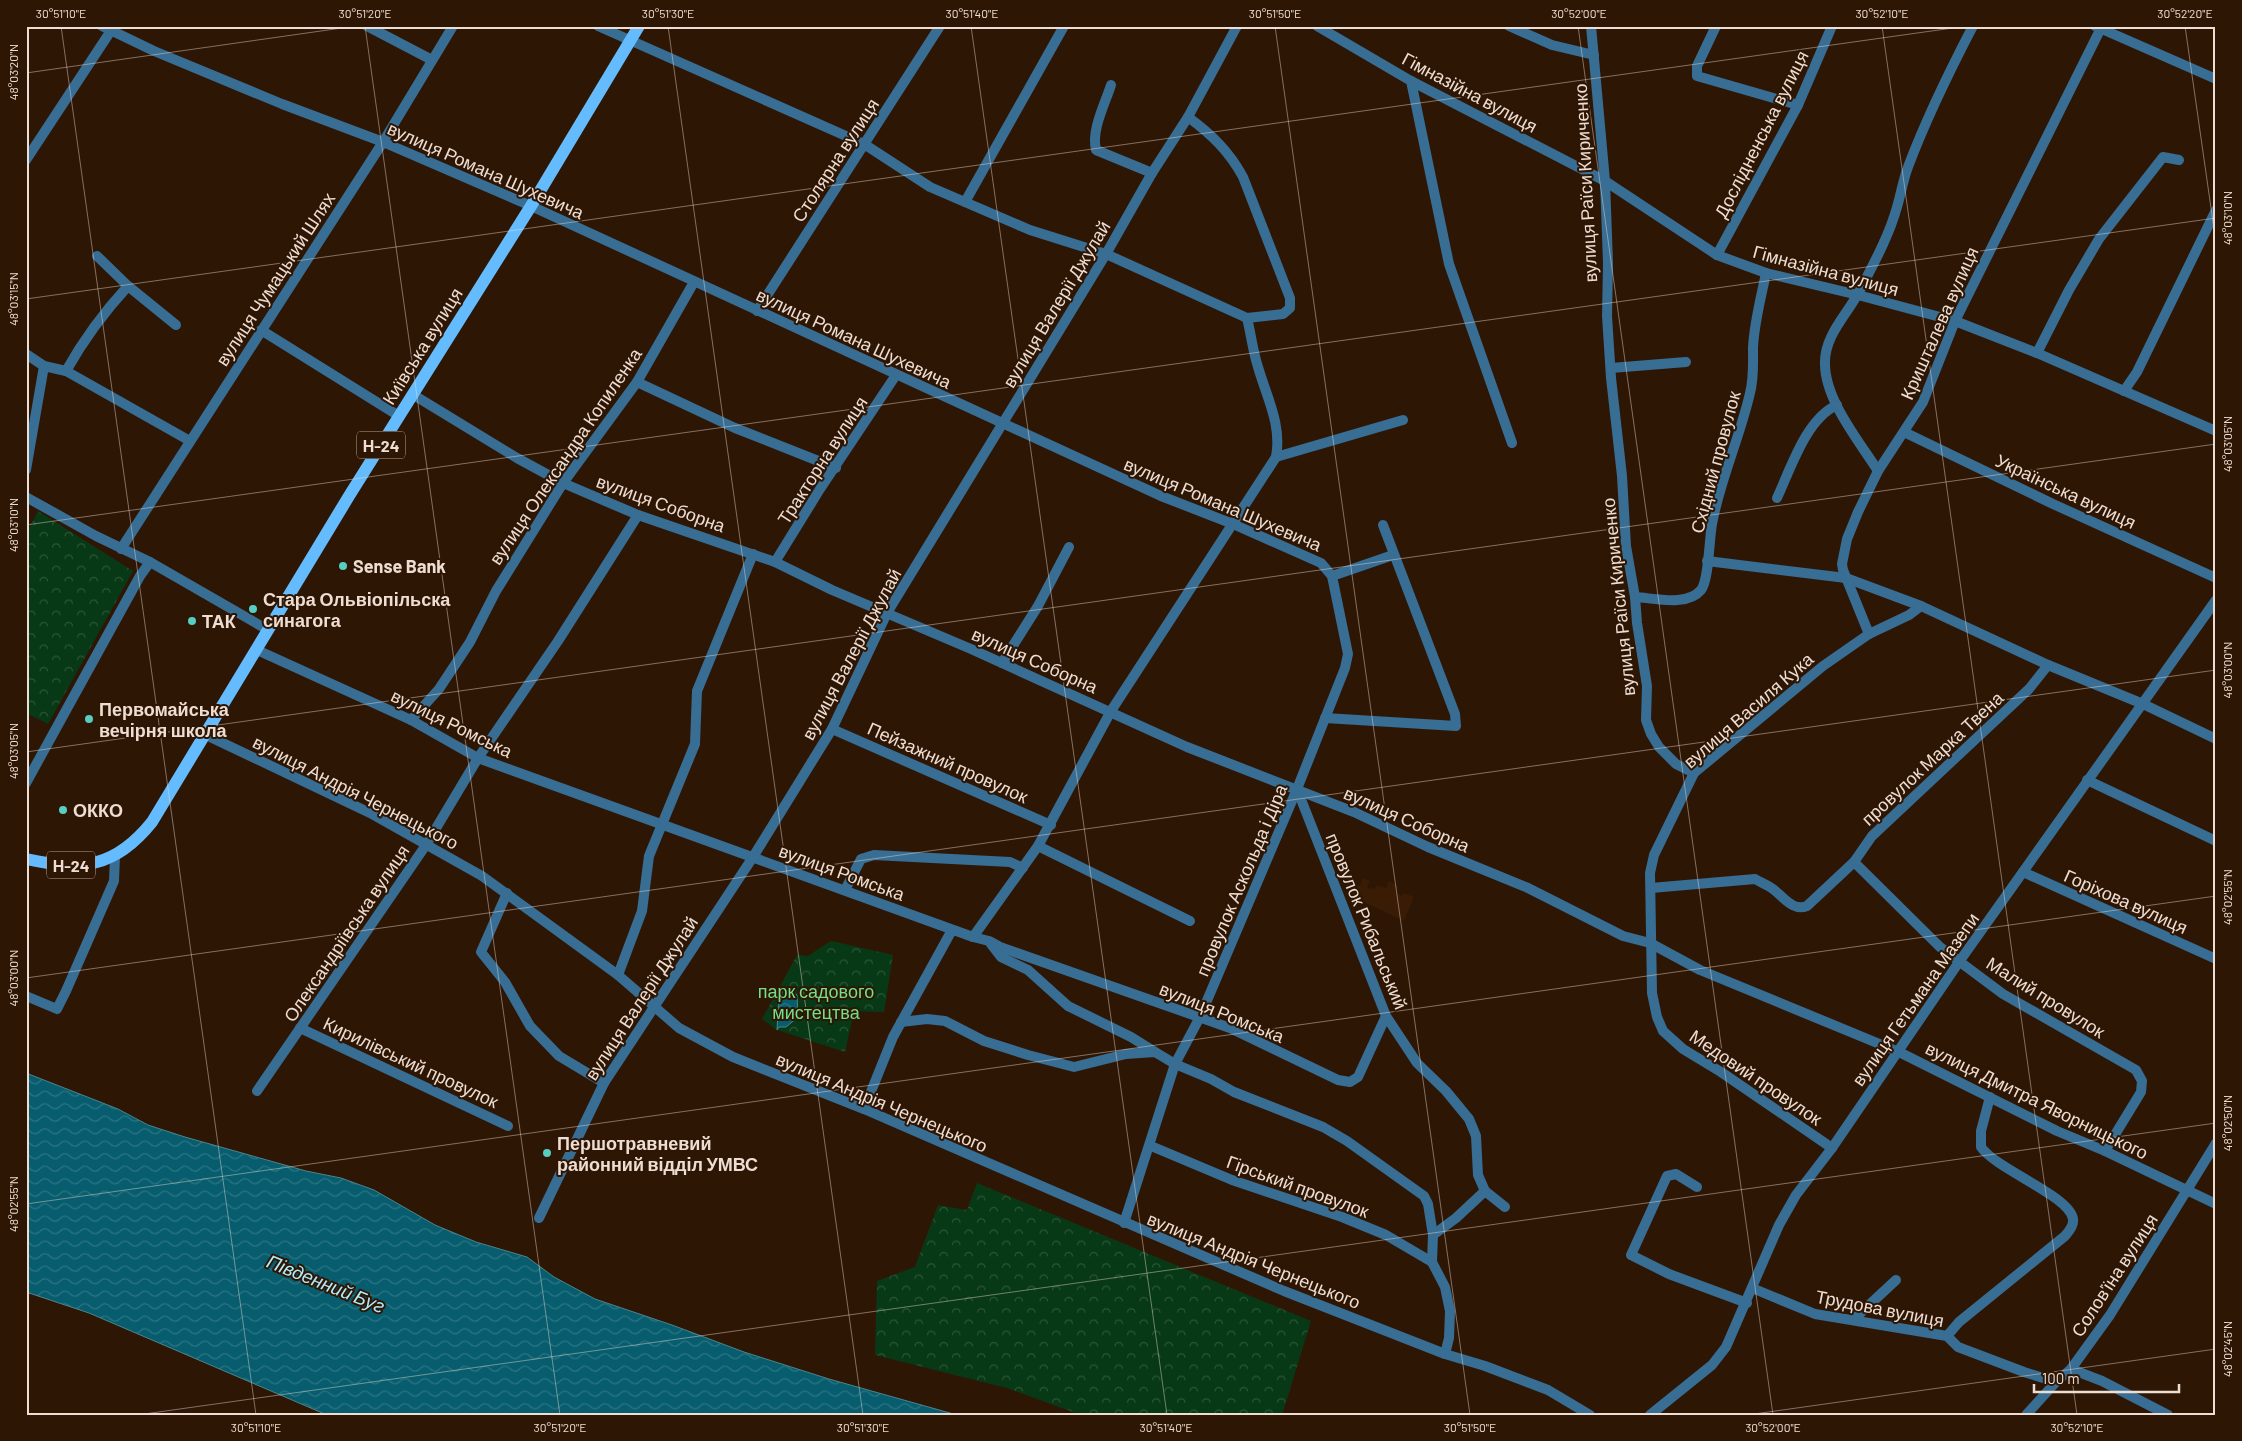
<svg xmlns="http://www.w3.org/2000/svg" width="2242" height="1441" viewBox="0 0 2242 1441" font-family="Barlow,sans-serif">
<defs>
<pattern id="park-crowns" width="20" height="18" patternUnits="userSpaceOnUse" patternTransform="scale(1.25)"><rect width="20" height="18" fill="#083916"/><path d="M2 6a3 3 0 1 1 6 0M12 15a3 3 0 1 1 6 0" fill="none" stroke="#2c5537"/></pattern>
<pattern id="water-waves" width="16" height="10" patternUnits="userSpaceOnUse" patternTransform="scale(1.25)"><rect width="16" height="10" fill="#075d6e"/><path d="M0 5q4-4 8 0t8 0" fill="none" stroke="#2b7482"/></pattern>
</defs>
<rect width="100%" height="100%" fill="#2e1604"/>
<polygon fill="#3a1c04" points="1363,878 1370,881 1367,887 1370,889 1371,887 1375,889 1377,885 1386,888 1389,881 1398,886 1395,892 1402,896 1404,893 1414,897 1404,921 1347,894 1352,883 1360,886"/>
<g fill="url(#park-crowns)">
<polygon points="38,511 133,571 48,724 26,713 26,534"/>
<polygon points="831,941 893,955 884,1012 854,1011 845,1052 777,1030 762,1019 797,955 808,956"/>
<polygon points="977,1183 1311,1321 1282,1415 1081,1415 1007,1388 875,1355 877,1281 915,1267 938,1205 967,1210"/>
</g>
<g fill="url(#water-waves)" stroke="#4c838c">
<polygon points="787,988 797,995 798,1017 786,1027 779,1027 777,1030 779,995"/>
<polygon points="26,1073 118,1109 148,1125 185,1137 306,1171 341,1178 374,1190 435,1225 476,1242 527,1257 554,1277 595,1299 672,1325 744,1352 829,1379 957,1415 327,1415 89,1313 26,1292"/>
</g>
<g fill="none" stroke-linecap="round" stroke-linejoin="round">
<g stroke="#386d94" stroke-width="10">
<polyline points="102,26 154,51 282,104 383,142 531,206 1161,496 1233,524 1321,563 1332,576 1348,654 1345,668 1297,789 1200,1017 1175,1064 1124,1223"/>
<polyline points="367,26 432,60"/>
<polyline points="598,26 864,144 930,187 1030,230 1106,254 1247,318"/>
<polyline points="1317,26 1411,81 1605,181 1717,255 1766,273 1858,295 1955,321 2037,353 2216,431"/>
<polyline points="1509,26 1552,45 1594,55"/>
<polyline points="1591,26 1605,181 1608,263 1607,316 1611,378 1622,476 1626,546 1635,597 1637,623 1647,686 1646,720 1651,734 1659,747 1676,764 1694,773"/>
<polyline points="1716,26 1697,66 1697,76 1798,105"/>
<polyline points="1411,81 1449,264 1512,443"/>
<path d="M1111,85C1105,104 1091,130 1096,150L1152,173"/>
<path d="M1188,117C1211,134 1229,151 1243,177L1290,298V308L1283,314L1247,318"/>
<polyline points="26,160 114,26"/>
<polyline points="965,202 1064,26"/>
<polyline points="1717,255 1798,105 1832,26"/>
<polyline points="97,256 128,286 176,325"/>
<polyline points="757,311 940,26"/>
<polyline points="261,330 399,416"/>
<polyline points="2037,353 2069,290 2099,239 2163,157 2179,160"/>
<polyline points="26,354 44,366 66,371 190,441"/>
<polyline points="1611,368 1686,362"/>
<path d="M66,371C84,339 104,312 128,286"/>
<polyline points="637,382 735,428 836,468"/>
<polyline points="2124,391 2137,372 2216,210"/>
<polyline points="412,394 517,458 563,483 638,515 775,562 832,590 971,649 1187,747 1354,812 1428,847 1528,888 1623,936 1650,943 1700,970 1899,1052 2057,1131 2105,1151 2216,1204"/>
<polyline points="1904,432 2053,504 2216,578"/>
<polyline points="1276,457 1403,420"/>
<polyline points="26,470 44,366"/>
<path d="M1878,471C1859,441 1825,400 1825,364C1824,335 1848,314 1860,290C1874,263 1889,236 1897,207C1901,194 1903,180 1908,167C1926,119 1949,72 1973,26"/>
<polyline points="26,497 96,536 150,562 268,630"/>
<path d="M1777,498C1791,468 1806,419 1837,405"/>
<polyline points="121,549 383,142 453,26"/>
<polyline points="1707,561 1846,578 1921,606 2048,665 2143,704 2216,739"/>
<polyline points="775,562 820,489 896,375"/>
<polyline points="1332,576 1393,555"/>
<path d="M1635,597C1654,598 1687,607 1701,590C1709,580 1709,540 1712,524C1720,480 1740,437 1750,393C1754,378 1753,363 1753,348C1754,323 1761,298 1766,273"/>
<polyline points="1869,634 1843,570 1842,564 1847,539 1858,512 1878,471 1923,402 1955,321 2102,26"/>
<polyline points="257,650 411,720 478,758 973,937 989,941 1000,947 1230,1028 1338,1080 1350,1082 1358,1077 1386,1016"/>
<polyline points="1002,663 1038,606 1069,547"/>
<polyline points="1325,718 1456,726 1455,714 1383,525"/>
<polyline points="411,720 439,689 470,642 496,591 563,483 637,382 694,282"/>
<polyline points="832,729 1051,825"/>
<polyline points="2087,780 2216,841"/>
<polyline points="26,783 140,576 150,562"/>
<polyline points="1297,789 1386,1016 1417,1063 1446,1091 1469,1119 1476,1136 1478,1175 1485,1191 1505,1207"/>
<polyline points="1038,846 1190,921"/>
<polyline points="1854,862 1940,947 2003,994 2136,1070 2142,1081 2141,1092 2105,1151"/>
<polyline points="2023,872 2216,959"/>
<path d="M1651,888L1755,879C1760,882 1765,884 1770,887C1782,894 1791,912 1807,906L1854,862L1872,836L2029,689L2048,665"/>
<polyline points="845,890 861,859 874,855 1010,862 1023,868"/>
<polyline points="507,893 481,952 505,982 530,1026 559,1056 604,1083"/>
<path d="M973,937L1038,846L1111,711L1276,457C1282,425 1267,398 1258,367C1253,352 1251,334 1247,318"/>
<polyline points="991,944 1001,957 1028,970 1068,1006 1131,1037 1155,1052"/>
<polyline points="618,975 642,911 649,856 695,744 697,691 753,554"/>
<polyline points="26,996 57,1009 66,991 114,881 115,856"/>
<polyline points="901,1022 927,1019 945,1021 984,1041 1028,1055 1074,1067 1126,1054 1155,1052 1175,1064 1211,1079 1234,1092 1323,1127 1347,1141 1424,1196 1428,1204 1433,1235"/>
<polyline points="300,1028 508,1126"/>
<polyline points="257,1091 426,845 478,758 558,641 638,515"/>
<polyline points="864,1109 893,1037 952,930"/>
<polyline points="1151,1146 1232,1180 1342,1217 1386,1235 1432,1262"/>
<polyline points="1832,1148 1721,1072 1683,1049 1663,1031 1657,1017 1652,993 1650,873 1654,855 1694,773 1823,666 1869,634 1909,615 1921,606"/>
<polyline points="1697,1187 1676,1174 1667,1176 1631,1255 1669,1274 1747,1303"/>
<polyline points="539,1218 604,1083 753,857 832,729 887,613 1106,254 1152,173 1188,117 1237,26"/>
<polyline points="1752,1288 1815,1314 1947,1336 1958,1347 2024,1372 2056,1382"/>
<polyline points="1854,1319 1896,1280"/>
<path d="M1947,1336L1959,1322L2065,1236C2069,1231 2074,1226 2073,1219C2070,1196 1997,1170 1981,1147V1131L1990,1097"/>
<polyline points="1445,1354 1449,1338 1450,1311 1445,1287 1432,1262 1433,1235 1456,1218 1485,1191"/>
<polyline points="2071,1369 2102,1381 2168,1415"/>
<polyline points="2026,1415 2056,1382 2071,1369 2110,1315 2216,1143"/>
</g>
<g stroke="#386d94" stroke-width="10">
<polyline points="2095,26 2216,79"/>
<polyline points="206,735 370,813 482,876 618,975 679,1028 733,1057 864,1109 1284,1291 1445,1354 1485,1366 1548,1390 1590,1415"/>
<polyline points="1650,1415 1712,1365 1726,1347 1779,1225 1796,1195 1832,1148 1959,962 2216,600"/>
</g>
<path stroke="#64bcfe" stroke-width="12" d="M26,859C82,871 115,868 152,822L349,496L531,206L639,26"/>
</g>
<path fill="none" stroke="#eeddd2" stroke-width="1" stroke-opacity="0.45" d="M61,26L256,1415M365,26L560,1415M668,26L863,1415M971,26L1167,1415M1275,26L1470,1415M1578,26L1773,1415M1882,26L2077,1415M2185,26L2216,243M26,73L356,26M26,299L1967,26M26,525L2216,218M26,752L2216,444M26,978L2216,670M26,1204L2216,896M137,1415L2216,1123M1747,1415L2216,1349"/>
<g fill="#57cec1" stroke="#2e1604" stroke-width="2">
<circle cx="343" cy="566" r="5"/>
<circle cx="253" cy="609" r="5"/>
<circle cx="192" cy="621" r="5"/>
<circle cx="89" cy="719" r="5"/>
<circle cx="63" cy="810" r="5"/>
<circle cx="547" cy="1153" r="5"/>
</g>
<g text-anchor="middle" dominant-baseline="central" stroke-width="4" stroke-linejoin="round" paint-order="stroke">
<g fill="#2e1604" stroke="#b4a194" stroke-width="1">
<rect x="357" y="431.5" width="48" height="27" rx="4"/>
<rect x="47" y="851.5" width="48" height="27" rx="4"/>
</g>
<g font-size="16" font-weight="bold" fill="#eeddd2">
<text x="381" y="445">Н-24</text>
<text x="71" y="865">Н-24</text>
</g>
<g font-size="18" fill="#eeddd2" stroke="#2e1604">
<text transform="translate(1470 92) rotate(28)">Гімназійна вулиця</text>
<text transform="translate(1761 134) rotate(-63)">Дослідненська вулиця</text>
<text transform="translate(835 160) rotate(-57)">Столярна вулиця</text>
<text transform="translate(486 170) rotate(24)">вулиця Романа Шухевича</text>
<text transform="translate(1585 183) rotate(-93)">вулиця Раїси Кириченко</text>
<text transform="translate(1826 270) rotate(15)">Гімназійна вулиця</text>
<text transform="translate(275 279) rotate(-57)">вулиця Чумацький Шлях</text>
<text transform="translate(1056 304) rotate(-59)">вулиця Валерії Джулай</text>
<text transform="translate(1939 323) rotate(-66)">Кришталева вулиця</text>
<text transform="translate(854 338) rotate(25)">вулиця Романа Шухевича</text>
<text transform="translate(422 346) rotate(-58)">Київська вулиця</text>
<text transform="translate(565 456) rotate(-56)">вулиця Олександра Копиленка</text>
<text transform="translate(822 460) rotate(-57)">Тракторна вулиця</text>
<text transform="translate(1715 462) rotate(-75)">Східний провулок</text>
<text transform="translate(2066 491) rotate(25)">Українська вулиця</text>
<text transform="translate(661 503) rotate(20)">вулиця Соборна</text>
<text transform="translate(1223 504) rotate(23)">вулиця Романа Шухевича</text>
<text transform="translate(1618 597) rotate(-96)">вулиця Раїси Кириченко</text>
<text transform="translate(851 654) rotate(-62)">вулиця Валерії Джулай</text>
<text transform="translate(1035 660) rotate(24)">вулиця Соборна</text>
<text transform="translate(1748 710) rotate(-41)">вулиця Василя Кука</text>
<text transform="translate(452 723) rotate(26)">вулиця Ромська</text>
<text transform="translate(1932 758) rotate(-43)">провулок Марка Твена</text>
<text transform="translate(948 762) rotate(24)">Пейзажний провулок</text>
<text transform="translate(356 792) rotate(27)">вулиця Андрія Чернецького</text>
<text transform="translate(1407 819) rotate(24)">вулиця Соборна</text>
<text transform="translate(842 872) rotate(20)">вулиця Ромська</text>
<text transform="translate(1241 880) rotate(-67)">провулок Аскольда і Діра</text>
<text transform="translate(2126 901) rotate(24)">Горіхова вулиця</text>
<text transform="translate(1367 921) rotate(68)">провулок Рибальський</text>
<text transform="translate(346 933) rotate(-56)">Олександріївська вулиця</text>
<text transform="translate(2046 997) rotate(32)">Малий провулок</text>
<text transform="translate(641 998) rotate(-57)">вулиця Валерії Джулай</text>
<text transform="translate(1915 999) rotate(-55)">вулиця Гетьмана Мазепи</text>
<text transform="translate(1222 1012) rotate(22)">вулиця Ромська</text>
<text transform="translate(411 1062) rotate(25)">Кирилівський провулок</text>
<text transform="translate(1756 1077) rotate(34)">Медовий провулок</text>
<text transform="translate(2037 1100) rotate(26)">вулиця Дмитра Яворницького</text>
<text transform="translate(882 1102) rotate(23)">вулиця Андрія Чернецького</text>
<text transform="translate(1298 1186) rotate(20)">Гірський провулок</text>
<text transform="translate(1254 1260) rotate(22)">вулиця Андрія Чернецького</text>
<text transform="translate(2114 1275) rotate(-57)">Солов'їна вулиця</text>
<text transform="translate(1880 1308) rotate(11)">Трудова вулиця</text>
</g>
<g font-size="18" font-weight="bold" fill="#eeddd2" stroke="#2e1604" text-anchor="start">
<text x="353" y="566">Sense Bank</text>
<text x="263" y="599">Стара Ольвіопільска<tspan x="263" dy="21">синагога</tspan></text>
<text x="202" y="621">ТАК</text>
<text x="99" y="709">Первомайська<tspan x="99" dy="21">вечірня школа</tspan></text>
<text x="73" y="810">ОККО</text>
<text x="557" y="1143">Першотравневий<tspan x="557" dy="21">районний відділ УМВС</tspan></text>
</g>
<g font-size="18" fill="#74df88" stroke="#2e1604">
<text x="816" y="991">парк садового<tspan x="816" dy="21">мистецтва</tspan></text>
</g>
<g font-size="19" font-style="italic" fill="#b1ebfb" stroke="#2e1604">
<text transform="translate(326 1283) rotate(22)">Південний Буг</text>
</g>
</g>
<rect width="2242" height="1441" fill="none" stroke="#2e1604" stroke-width="55"/>
<path d="M2034 1384v8h145v-8" fill="none" stroke="#eeddd2" stroke-width="2.5"/>
<text x="2042" y="1384" font-size="15" fill="#eeddd2" stroke="#2e1604" stroke-width="4" paint-order="stroke">100 m</text>
<rect x="28" y="28" width="2186" height="1386" fill="none" stroke="#eeddd2" stroke-width="2"/>
<g font-size="12" text-anchor="middle" fill="#eeddd2">
<text x="61" y="18">30°51'10"E</text>
<text x="365" y="18">30°51'20"E</text>
<text x="668" y="18">30°51'30"E</text>
<text x="972" y="18">30°51'40"E</text>
<text x="1275" y="18">30°51'50"E</text>
<text x="1579" y="18">30°52'00"E</text>
<text x="1882" y="18">30°52'10"E</text>
<text x="2185" y="18">30°52'20"E</text>
<text transform="translate(14 72) rotate(-90)" y="4">48°03'20"N</text>
<text transform="translate(2228 218) rotate(-90)" y="4">48°03'10"N</text>
<text transform="translate(14 299) rotate(-90)" y="4">48°03'15"N</text>
<text transform="translate(2228 444) rotate(-90)" y="4">48°03'05"N</text>
<text transform="translate(14 525) rotate(-90)" y="4">48°03'10"N</text>
<text transform="translate(2228 670) rotate(-90)" y="4">48°03'00"N</text>
<text transform="translate(14 751) rotate(-90)" y="4">48°03'05"N</text>
<text transform="translate(2228 897) rotate(-90)" y="4">48°02'55"N</text>
<text transform="translate(14 978) rotate(-90)" y="4">48°03'00"N</text>
<text transform="translate(2228 1123) rotate(-90)" y="4">48°02'50"N</text>
<text transform="translate(14 1204) rotate(-90)" y="4">48°02'55"N</text>
<text transform="translate(2228 1349) rotate(-90)" y="4">48°02'45"N</text>
<text x="256" y="1432">30°51'10"E</text>
<text x="560" y="1432">30°51'20"E</text>
<text x="863" y="1432">30°51'30"E</text>
<text x="1166" y="1432">30°51'40"E</text>
<text x="1470" y="1432">30°51'50"E</text>
<text x="1773" y="1432">30°52'00"E</text>
<text x="2077" y="1432">30°52'10"E</text>
</g>
</svg>
